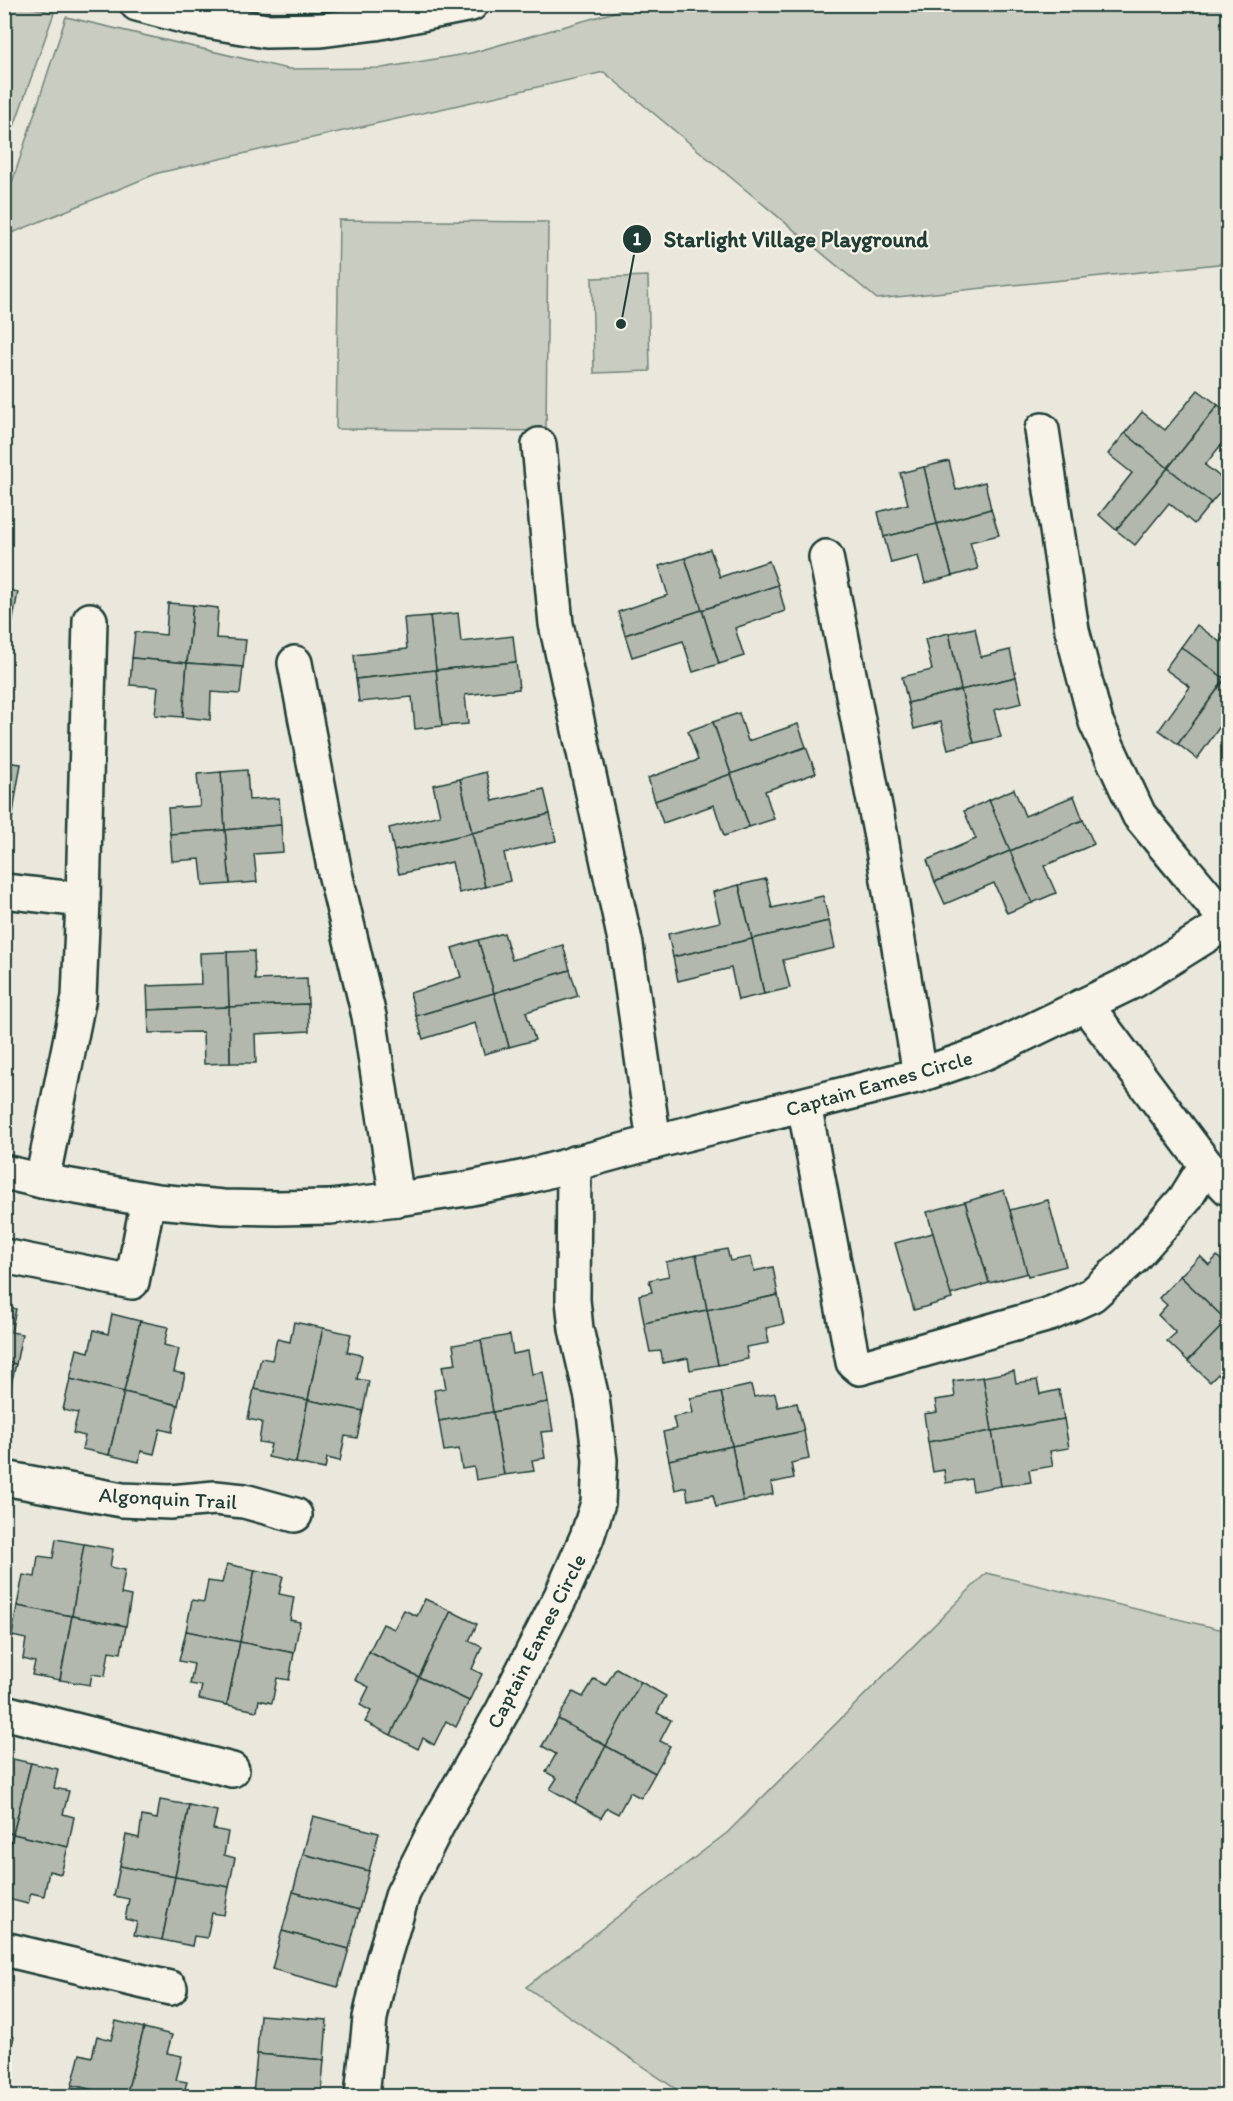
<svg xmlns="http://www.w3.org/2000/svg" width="1233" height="2101" viewBox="0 0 1233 2101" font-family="Itim,sans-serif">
<rect width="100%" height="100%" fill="#eae8dd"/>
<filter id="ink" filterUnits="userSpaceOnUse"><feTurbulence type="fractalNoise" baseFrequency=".0167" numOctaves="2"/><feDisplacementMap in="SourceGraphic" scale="12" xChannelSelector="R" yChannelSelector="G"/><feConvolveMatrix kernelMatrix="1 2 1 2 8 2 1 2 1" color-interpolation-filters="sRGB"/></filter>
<g filter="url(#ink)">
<g fill="#c8ccc1" stroke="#74847a" stroke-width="1.5">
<polygon points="5,4 21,5 54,13 5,152"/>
<polygon points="639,5 1228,5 1228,263 877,299 604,72 158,173 5,236 5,204 66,17 288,69 382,68 471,53"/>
<polygon points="339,220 548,222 546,431 336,429"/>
<polygon points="648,276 650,371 594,373 592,278"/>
<polygon points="986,1573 1228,1631 1228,2096 686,2096 526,1987 728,1832"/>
</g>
<g fill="#b2b8ae" stroke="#1f3d34" stroke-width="1.5">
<polygon points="1198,390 1218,405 1168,468 1125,433 1142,412 1165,430"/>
<polygon points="1218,405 1228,414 1228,436 1205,465 1228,483 1211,503 1168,468"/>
<polygon points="1125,433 1168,468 1116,530 1099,515 1132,473 1108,454"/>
<polygon points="949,461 956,490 985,482 991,509 937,524 924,467"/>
<polygon points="924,467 937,524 884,537 878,512 908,504 900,473"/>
<polygon points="1168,468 1211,503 1194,524 1169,503 1135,545 1116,530"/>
<polygon points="991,509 999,535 970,542 978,569 952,576 937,524"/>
<polygon points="937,524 952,576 925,583 918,556 891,563 884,537"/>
<polygon points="710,549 720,577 769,561 778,585 702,610 685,558"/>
<polygon points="685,558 702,610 625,635 618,612 668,595 659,566"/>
<polygon points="778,585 785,611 735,628 744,656 719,664 702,610"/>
<polygon points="4,589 18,592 13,619 4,617"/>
<polygon points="168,603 193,605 187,663 132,658 135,632 166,635"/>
<polygon points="193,605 218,608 216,638 246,640 243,667 187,663"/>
<polygon points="702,610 719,664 693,672 683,641 632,657 625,635"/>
<polygon points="458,613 461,642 513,636 516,662 436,670 430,616"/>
<polygon points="430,616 436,670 356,679 354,655 407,649 404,618"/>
<polygon points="4,617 13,619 8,645 4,644"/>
<polygon points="1197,625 1220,642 1228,630 1228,675 1225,679 1181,647"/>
<polygon points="975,628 981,657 1010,650 1016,677 961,690 949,633"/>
<polygon points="949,633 961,690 908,703 902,677 932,670 925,639"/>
<polygon points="1181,647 1225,679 1178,744 1159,730 1190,687 1165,669"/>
<polygon points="132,658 187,663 183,717 155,715 158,687 130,685"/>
<polygon points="516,662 519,689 465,695 468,724 442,726 436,670"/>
<polygon points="187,663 243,667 240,694 211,692 210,720 183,717"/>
<polygon points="436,670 442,726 415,729 412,697 359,702 356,679"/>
<polygon points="1016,677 1022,703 994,710 1001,737 974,743 961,690"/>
<polygon points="1225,679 1228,682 1228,715 1197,759 1178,744"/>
<polygon points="961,690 974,743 948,749 941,722 914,729 908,703"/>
<polygon points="739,713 748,741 798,724 806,747 731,774 713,722"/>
<polygon points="713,722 731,774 655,801 648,778 698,760 688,731"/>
<polygon points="806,747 816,773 765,791 774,819 749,827 731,774"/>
<polygon points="4,762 21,764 16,793 4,791"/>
<polygon points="247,770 249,800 279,798 281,825 225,830 221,772"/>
<polygon points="221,772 225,830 170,834 168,808 200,806 197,774"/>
<polygon points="486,772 493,801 544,789 550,814 472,833 460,779"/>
<polygon points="731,774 749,827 724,836 714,805 663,823 655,801"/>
<polygon points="460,779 472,833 394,851 389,828 440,815 433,785"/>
<polygon points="1014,789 1025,816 1074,796 1083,820 1010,851 989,800"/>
<polygon points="4,791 16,793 12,821 4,820"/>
<polygon points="989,800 1010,851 935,882 927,860 976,839 964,811"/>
<polygon points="550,814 556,841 504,853 510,881 485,887 472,833"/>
<polygon points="1083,820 1094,844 1044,866 1056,893 1032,903 1010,851"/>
<polygon points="281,825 283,852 254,854 257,882 230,884 225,830"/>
<polygon points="225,830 230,884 203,886 200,859 172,861 170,834"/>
<polygon points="472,833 485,887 459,893 452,862 399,874 394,851"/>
<polygon points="1010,851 1032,903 1007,913 994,883 945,904 935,882"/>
<polygon points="766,879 772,908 823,896 829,921 752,939 739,885"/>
<polygon points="739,885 752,939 673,957 668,934 720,922 713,892"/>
<polygon points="829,921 835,948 783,960 790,988 764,994 752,939"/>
<polygon points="504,933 512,960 563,945 570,970 494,993 478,940"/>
<polygon points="4,939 10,940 4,961"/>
<polygon points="752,939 764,994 738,1000 731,968 678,981 673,957"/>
<polygon points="478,940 494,993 416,1016 410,993 461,977 452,948"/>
<polygon points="254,951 255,980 307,978 308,1004 229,1007 227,952"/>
<polygon points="227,952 229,1007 148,1010 147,986 201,984 200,953"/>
<polygon points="570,970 578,996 526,1012 535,1040 509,1047 494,993"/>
<polygon points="494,993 509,1047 484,1054 475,1023 423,1039 416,1016"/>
<polygon points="308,1004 309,1031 255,1034 256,1063 230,1063 229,1007"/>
<polygon points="229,1007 230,1063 204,1064 203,1032 149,1033 148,1010"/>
<polygon points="1004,1190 1028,1273 989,1283 965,1202"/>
<polygon points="1048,1200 1066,1266 1028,1276 1010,1210"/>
<polygon points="965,1202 989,1283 950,1295 927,1212"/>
<polygon points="933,1233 952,1299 914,1310 895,1243"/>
<polygon points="727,1249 730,1261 751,1257 754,1271 773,1267 778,1295 707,1310 696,1255"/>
<polygon points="696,1255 707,1310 644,1323 639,1295 652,1292 649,1280 669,1276 666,1262"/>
<polygon points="1200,1256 1209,1265 1217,1256 1228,1267 1228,1319 1227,1321 1180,1276"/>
<polygon points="1180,1276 1227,1321 1188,1361 1167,1341 1176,1333 1158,1315 1167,1305 1159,1298"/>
<polygon points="778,1295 784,1324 766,1328 769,1343 746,1347 748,1359 718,1365 707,1310"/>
<polygon points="4,1306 16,1309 11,1332 22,1334 16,1364 4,1362"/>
<polygon points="707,1310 718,1365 690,1370 688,1358 663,1363 661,1351 650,1352 644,1323"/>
<polygon points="112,1314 140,1321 124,1392 70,1379 77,1349 89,1352 94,1330 108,1334"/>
<polygon points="140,1321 168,1327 164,1345 179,1349 174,1372 185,1374 178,1405 124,1392"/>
<polygon points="1227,1321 1228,1323 1228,1385 1218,1374 1210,1382 1188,1361"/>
<polygon points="294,1322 323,1328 308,1400 254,1389 261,1358 272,1360 277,1339 290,1342"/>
<polygon points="323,1328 351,1334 347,1352 362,1355 357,1379 369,1381 363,1411 308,1400"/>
<polygon points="510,1335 513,1354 528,1351 532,1374 543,1372 548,1402 493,1412 481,1340"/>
<polygon points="481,1340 493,1412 439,1421 434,1390 446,1388 442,1366 456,1364 453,1345"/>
<polygon points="4,1362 16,1364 9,1392 4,1391"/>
<polygon points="1014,1371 1016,1383 1037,1380 1040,1394 1059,1390 1064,1419 992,1431 983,1377"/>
<polygon points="983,1377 992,1431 928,1442 924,1414 937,1412 935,1400 955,1397 953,1381"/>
<polygon points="70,1379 124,1392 109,1455 82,1449 85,1436 73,1433 78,1413 63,1410"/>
<polygon points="751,1385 754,1397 775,1393 778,1407 797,1403 804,1431 732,1446 721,1392"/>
<polygon points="254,1389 308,1400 296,1463 268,1457 271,1444 259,1442 262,1422 248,1419"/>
<polygon points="124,1392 178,1405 172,1432 160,1429 154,1454 141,1451 139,1462 109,1455"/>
<polygon points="721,1392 732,1446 669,1460 663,1432 676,1429 673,1417 693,1413 690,1398"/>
<polygon points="308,1400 363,1411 357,1438 345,1436 340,1461 327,1458 325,1469 296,1463"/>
<polygon points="548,1402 553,1431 541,1432 545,1458 532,1460 534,1471 504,1475 493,1412"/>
<polygon points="493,1412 504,1475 476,1480 474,1467 462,1469 459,1449 444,1451 439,1421"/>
<polygon points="1064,1419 1069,1448 1050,1451 1053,1466 1029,1470 1031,1482 1001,1486 992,1431"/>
<polygon points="804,1431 809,1459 791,1463 794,1478 771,1483 773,1494 743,1501 732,1446"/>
<polygon points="992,1431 1001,1486 973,1491 971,1479 946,1483 944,1470 933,1472 928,1442"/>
<polygon points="732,1446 743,1501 716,1507 713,1495 688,1500 686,1487 675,1490 669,1460"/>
<polygon points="56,1539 84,1544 72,1616 17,1606 23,1575 35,1577 38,1556 53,1558"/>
<polygon points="84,1544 113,1549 110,1567 125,1570 121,1594 131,1596 126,1626 72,1616"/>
<polygon points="227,1564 255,1570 240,1642 186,1631 192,1600 204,1602 208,1581 222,1583"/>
<polygon points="255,1570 283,1576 279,1594 294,1597 290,1620 300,1622 294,1653 240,1642"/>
<polygon points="425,1599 451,1611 419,1677 369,1652 383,1624 394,1629 404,1610 417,1616"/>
<polygon points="17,1606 72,1616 60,1680 32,1675 35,1662 23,1659 26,1639 12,1636"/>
<polygon points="451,1611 477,1624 469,1641 482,1647 472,1669 482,1674 469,1701 419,1677"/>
<polygon points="72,1616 126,1626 121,1653 109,1651 105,1676 92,1674 90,1685 60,1680"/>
<polygon points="186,1631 240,1642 227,1705 199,1699 202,1686 190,1684 194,1664 179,1661"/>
<polygon points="240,1642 294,1653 289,1680 277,1678 272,1703 259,1700 257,1711 227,1705"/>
<polygon points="369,1652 419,1677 391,1735 365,1722 371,1711 360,1705 369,1687 355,1680"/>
<polygon points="616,1668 641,1682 606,1746 558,1719 573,1692 583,1697 594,1679 606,1685"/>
<polygon points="419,1677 469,1701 456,1727 446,1721 434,1745 423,1738 418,1749 391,1735"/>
<polygon points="641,1682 666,1696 657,1713 671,1720 660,1741 670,1746 655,1773 606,1746"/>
<polygon points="558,1719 606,1746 575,1803 550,1789 557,1778 546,1772 556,1754 542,1746"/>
<polygon points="606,1746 655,1773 641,1798 630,1792 618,1814 607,1808 601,1818 575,1803"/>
<polygon points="4,1757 31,1763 13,1834 4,1832"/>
<polygon points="31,1763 58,1769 54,1788 69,1791 63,1814 74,1817 68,1847 13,1834"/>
<polygon points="160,1800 189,1805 175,1877 120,1866 126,1835 139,1838 142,1816 157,1819"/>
<polygon points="189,1805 217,1811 213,1829 228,1832 224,1855 235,1858 229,1887 175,1877"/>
<polygon points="313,1816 379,1833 369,1871 303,1854"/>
<polygon points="4,1832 13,1834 4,1872"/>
<polygon points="13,1834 68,1847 61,1874 49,1871 44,1896 31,1893 28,1904 4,1898 4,1872"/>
<polygon points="303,1854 369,1871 359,1910 293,1892"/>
<polygon points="120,1866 175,1877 162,1940 134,1935 137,1922 125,1919 129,1899 114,1896"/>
<polygon points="175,1877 229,1887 224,1915 212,1913 207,1938 194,1936 192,1946 162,1940"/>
<polygon points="293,1892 359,1910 349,1949 282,1931"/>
<polygon points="282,1931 349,1949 338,1987 272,1969"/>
<polygon points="260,2015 327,2020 324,2060 257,2054"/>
<polygon points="116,2021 144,2028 126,2096 118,2096 72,2085 80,2054 92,2057 97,2036 111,2040"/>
<polygon points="144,2028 172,2035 167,2053 182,2056 176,2080 187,2082 183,2096 126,2096"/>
<polygon points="4,2034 14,2037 6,2067 4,2066"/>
<polygon points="257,2054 324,2060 321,2096 253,2094"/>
<polygon points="72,2085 118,2096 69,2096"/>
</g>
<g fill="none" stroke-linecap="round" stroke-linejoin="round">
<g stroke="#1f3d34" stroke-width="38">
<g id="minor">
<polyline points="137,4 190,18 266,31 321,30 375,23 471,4"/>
<polyline points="1042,430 1072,630 1096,722 1139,815 1228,922"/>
<polyline points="539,445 556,624 626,945 654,1142"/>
<polyline points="826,557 881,837 920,1075"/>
<polyline points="295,663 335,873 369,1016 397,1199"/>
<polyline points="4,891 83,900 79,997 42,1181"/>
<polyline points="83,900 90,620"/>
<polyline points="1086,1005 1206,1165 1228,1188"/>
<polyline points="804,1105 853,1362 860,1368 1050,1314 1092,1295 1132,1259 1185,1199 1206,1165"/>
<polyline points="4,1172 42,1181 157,1201 223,1207 277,1208 330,1207 397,1199 466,1189 526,1177 654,1142 920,1075 987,1052 1134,981 1228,922"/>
<polyline points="4,1256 132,1282 148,1200"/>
<polyline points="4,1478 122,1500 170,1502 215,1498 244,1501 295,1515"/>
<polyline points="4,1712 232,1770"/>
<polyline points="4,1949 170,1988"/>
<polyline points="362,2096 370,2018 383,1960 403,1893 438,1824 502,1712 561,1596 587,1537 598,1503 600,1460 592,1398 576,1329 573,1300 574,1163"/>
</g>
</g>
<use href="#minor" stroke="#f7f3e8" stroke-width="33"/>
</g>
</g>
<g text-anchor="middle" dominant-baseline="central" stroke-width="4.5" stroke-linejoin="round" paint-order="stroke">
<g font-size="21" fill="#1f3d34" stroke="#f7f3e8">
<text transform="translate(879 1083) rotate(-16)">Captain Eames Circle</text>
<text transform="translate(168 1498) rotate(3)">Algonquin Trail</text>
<text transform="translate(536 1641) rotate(-63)">Captain Eames Circle</text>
</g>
</g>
<path fill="none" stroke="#1f3d34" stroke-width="2" d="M621 324L637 239"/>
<g fill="#1f3d34" stroke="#f7f3e8" stroke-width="2">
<circle cx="621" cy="324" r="6"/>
<circle cx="637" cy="239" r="15"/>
</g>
<g font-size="18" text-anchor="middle" font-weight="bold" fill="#fff">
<text x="637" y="245">1</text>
</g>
<g font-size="22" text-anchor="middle" font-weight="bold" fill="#1f3d34" stroke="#f7f3e8" stroke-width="4.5" stroke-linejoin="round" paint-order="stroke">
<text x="796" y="247">Starlight Village Playground</text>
</g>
<rect width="1233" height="2101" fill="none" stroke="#f7f3e8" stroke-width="24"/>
<rect x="12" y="12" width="1209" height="2077" fill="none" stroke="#1f3d34" stroke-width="2" filter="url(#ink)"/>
</svg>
